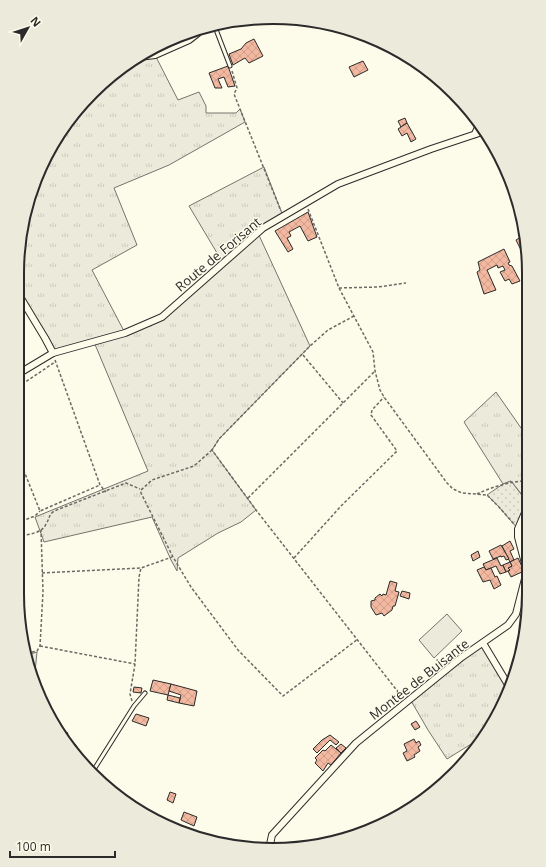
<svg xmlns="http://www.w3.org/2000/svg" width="546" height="867" viewBox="0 0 546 867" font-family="'Open Sans',sans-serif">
<defs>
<pattern id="grass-tufts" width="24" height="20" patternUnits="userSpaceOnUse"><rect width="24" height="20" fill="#ecebdb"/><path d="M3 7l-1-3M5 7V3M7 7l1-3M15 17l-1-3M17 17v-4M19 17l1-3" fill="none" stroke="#cbcabc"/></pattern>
<pattern id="garden-dots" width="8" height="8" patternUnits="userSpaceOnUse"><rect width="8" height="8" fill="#ecebdb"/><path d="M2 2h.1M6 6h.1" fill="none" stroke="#cbcabc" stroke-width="1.8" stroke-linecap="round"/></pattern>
<pattern id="building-cross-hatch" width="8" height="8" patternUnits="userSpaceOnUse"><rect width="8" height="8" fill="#f2b8a0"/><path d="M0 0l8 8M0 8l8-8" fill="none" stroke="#d09e8a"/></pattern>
</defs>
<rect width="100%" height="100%" fill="#fdfbea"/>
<g fill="url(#grass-tufts)" stroke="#74746e">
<polygon points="155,55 178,100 199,92 206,106 206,113 236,113 240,109 245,122 169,165 114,188 137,245 92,270 125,333 162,317 223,263 189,206 264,167 283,216 258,233 310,346 219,439 212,450 256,510 241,522 218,533 178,558 177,571 171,560 152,517 44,542 35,517 148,471 94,342 53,353 19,295 19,240 36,175 70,117 139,57"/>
<polygon points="496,392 528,438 527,501 511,481 503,484 464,422"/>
<polygon points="483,643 510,688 510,692 484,736 447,759 428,730 410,699"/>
<polygon points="37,652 34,682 31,676 27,655"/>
</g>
<polygon fill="url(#garden-dots)" stroke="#74746e" points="511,481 527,502 527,555 523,559 518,529 499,507 487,495 503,484"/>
<polygon fill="#ecebdb" stroke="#74746e" points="447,614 462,631 434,658 419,640"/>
<g fill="url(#building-cross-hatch)" stroke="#2b2b2b">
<polygon points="254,39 263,56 249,63 245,58 233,65 229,54 241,49 246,43"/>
<polygon points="363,61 368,70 354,77 349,67"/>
<polygon points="228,66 235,86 228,87 224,77 218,79 222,88 215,88 209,73"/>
<polygon points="405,118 407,123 402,126 401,127 398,121"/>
<polygon points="407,123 416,139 411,142 407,133 402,136 398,129"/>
<polygon points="308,212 317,237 308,241 300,226 289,232 291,236 287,238 293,249 288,252 275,231"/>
<polygon points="523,236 527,249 522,252 516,240"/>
<polygon points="504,249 510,262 508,263 509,265 512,266 520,281 512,284 509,279 505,281 500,272 505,270 503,266 498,268 497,265 487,270 496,290 484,294 477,272 480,270 478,262"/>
<polygon points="510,541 514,549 510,551 514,560 510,562 502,546"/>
<polygon points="501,545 509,559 506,560 504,556 501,557 501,556 493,559 489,551"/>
<polygon points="478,551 480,557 473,561 471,555"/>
<polygon points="497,558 501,566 503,565 506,572 500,574 496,566 486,570 483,564"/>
<polygon points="518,558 524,571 511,577 508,571 510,570 508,568 512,566 510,562"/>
<polygon points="510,562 512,566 508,568 510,570 506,572 503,565"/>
<polygon points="484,567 486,570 491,568 495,577 497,576 501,585 494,589 490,580 483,582 477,570"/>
<polygon points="390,581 397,583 395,591 399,592 395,606 393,606 392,610 384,616 382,613 376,615 371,607 371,601 375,600 375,598 380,594 382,596 383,594 386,595"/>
<polygon points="402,591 410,593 409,599 400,596"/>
<polygon points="153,680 171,684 168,695 150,691"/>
<polygon points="171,684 197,691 194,706 179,703 181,695 169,691"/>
<polygon points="134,687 142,688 141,693 133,692"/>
<polygon points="168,695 180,698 179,703 167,700"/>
<polygon points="136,714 149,718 146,726 132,721"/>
<polygon points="416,721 420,727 415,730 411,724"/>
<polygon points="61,730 68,733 65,738 60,735 59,733"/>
<polygon points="330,735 339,742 336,745 330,740 317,753 313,749 322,740"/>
<polygon points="414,739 416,743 419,741 421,745 418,747 420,751 414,755 415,757 407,761 403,753 407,751 404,744"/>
<polygon points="75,744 81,753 78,755 70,747"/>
<polygon points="341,744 346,748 341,753 336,748"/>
<polygon points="331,745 341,753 331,765 328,763 323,771 315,763 317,760 315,758 323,750 325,751"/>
<polygon points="170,792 176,794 173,803 167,800"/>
<polygon points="184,812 197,817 194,826 181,820"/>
</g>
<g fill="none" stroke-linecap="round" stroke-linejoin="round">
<g stroke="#2b2b2b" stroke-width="5">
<g id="service">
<polyline points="215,27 230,66"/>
<polyline points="93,771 134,706 145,693"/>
</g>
</g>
<g stroke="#2b2b2b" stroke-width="8">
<g id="minor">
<polyline points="139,57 155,55 189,40 198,33"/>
<polyline points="475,134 480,123"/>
<polyline points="19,295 45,338 53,353"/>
<polyline points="18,374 53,353 125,333 162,317 263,228 338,184 431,149 485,131"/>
<polyline points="483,643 510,688"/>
<polyline points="269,849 272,835 356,743 462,657 508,625 516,614 527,571 518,537 518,529 527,508"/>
</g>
</g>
<g stroke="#6a6964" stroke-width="1.5" stroke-dasharray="3 2" stroke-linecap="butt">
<polyline points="232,71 237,88 234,94 281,211"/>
<polyline points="308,209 339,288 373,352 375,371 380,390 384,397 447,483 453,489 462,493 487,495 499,507 514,524"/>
<polyline points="339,288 378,287 406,283"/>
<polyline points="354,316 328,330 310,346 219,439 212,450 256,510 402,697"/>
<polyline points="303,355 343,403"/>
<polyline points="55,360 100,485 106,492"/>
<polyline points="18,387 55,362"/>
<polyline points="212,450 194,466 152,480 141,490 141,493 173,557 191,587 238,650 283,696 358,639"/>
<polyline points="18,456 40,511 100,485"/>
<path d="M477,494C492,487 511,481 527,481"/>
<polyline points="248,498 375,371"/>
<polyline points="17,523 35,516 40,511"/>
<path d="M17,537C27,534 42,534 46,524C50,518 48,516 54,511L126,483L140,489"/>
<polyline points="294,558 341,506 397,451 371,415 372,410 384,397"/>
<polyline points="42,573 141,568 172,557"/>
<polyline points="40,646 135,664"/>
<polyline points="27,653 37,651 40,646 43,592 41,530"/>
<polyline points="132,701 130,694 135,664 139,577 141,568"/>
</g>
<use href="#service" stroke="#fdfbea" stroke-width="3"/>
<use href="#minor" stroke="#fdfbea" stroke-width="6"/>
</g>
<g text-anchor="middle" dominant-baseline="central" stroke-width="3" stroke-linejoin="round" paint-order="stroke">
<g font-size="13" fill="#2b2b2b" stroke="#fdfbea">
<text transform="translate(218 254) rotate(-40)">Route de Forisant</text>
<text transform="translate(419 679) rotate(-38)">Montée de Buisante</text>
</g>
</g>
<path d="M0 0H546V867H0ZM273 24H273A249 249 0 0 1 522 273V594A249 249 0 0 1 273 843H273A249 249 0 0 1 24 594V273A249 249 0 0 1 273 24Z" fill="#eceadb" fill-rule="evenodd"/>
<path fill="none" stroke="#2b2b2b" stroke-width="2" d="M273 24H273A249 249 0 0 1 522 273V594A249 249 0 0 1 273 843H273A249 249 0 0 1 24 594V273A249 249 0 0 1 273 24Z"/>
<g transform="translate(28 28) rotate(51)" stroke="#fdfbea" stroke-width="3" paint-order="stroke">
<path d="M0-3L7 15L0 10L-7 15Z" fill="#2b2b2b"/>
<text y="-6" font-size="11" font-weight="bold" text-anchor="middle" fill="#2b2b2b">N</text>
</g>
<path d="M10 851v6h105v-6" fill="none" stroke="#2b2b2b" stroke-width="2"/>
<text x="16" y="851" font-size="12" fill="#2b2b2b" stroke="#fdfbea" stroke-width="3" paint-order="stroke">100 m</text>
</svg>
